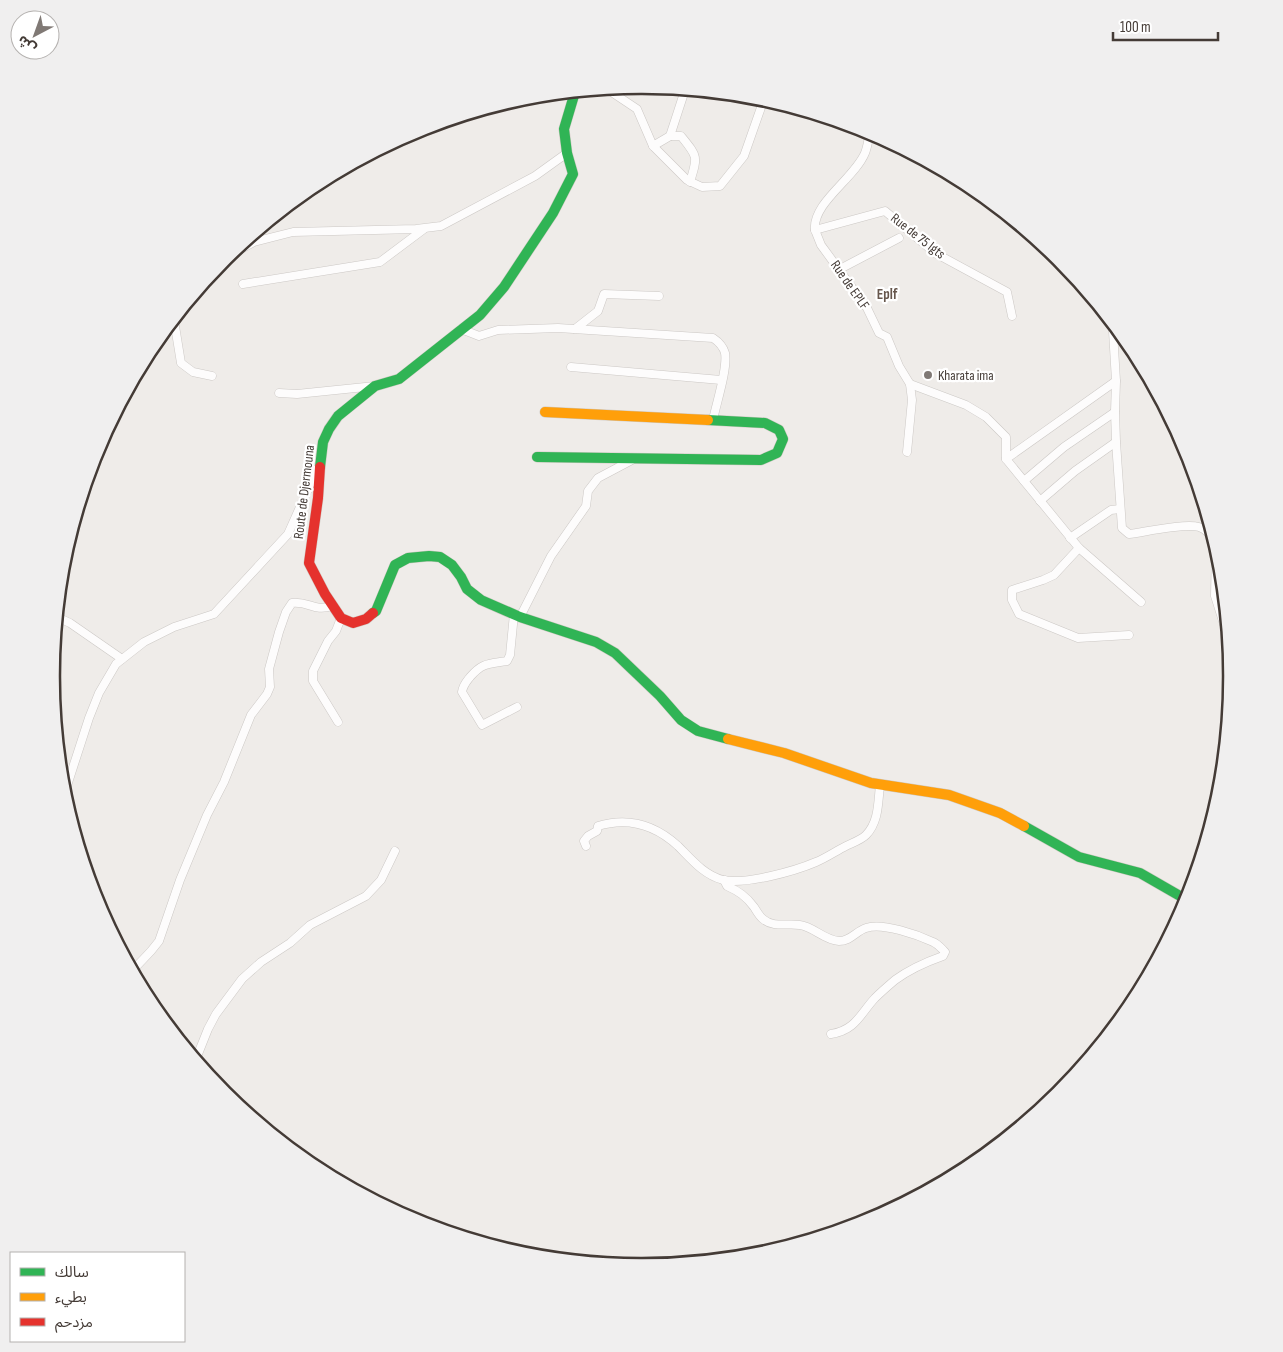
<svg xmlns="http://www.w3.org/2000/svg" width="1283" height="1352" viewBox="0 0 1283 1352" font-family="'Sofia Sans Condensed','Noto Sans Arabic',sans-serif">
<rect width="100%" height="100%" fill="#efece9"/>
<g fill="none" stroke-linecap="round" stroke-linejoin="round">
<g stroke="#ccc8c5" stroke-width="9">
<g id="street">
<polyline points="607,89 637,109 653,146 687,180 702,187 720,186 744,156 764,99"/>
<path d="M847,125L869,137C868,142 867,148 865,153C854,179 812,203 815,230L885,211L935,253L1007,292L1012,316"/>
<path d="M670,136H681C698,157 698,156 690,182"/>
<polyline points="653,146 670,136 685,90"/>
<polyline points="815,230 821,245 867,308 879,333 887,337 899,366 910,384 912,400 907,452"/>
<polyline points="228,256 254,242 293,232 416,229 441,226 535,176 567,153"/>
<polyline points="840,269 899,238"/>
<polyline points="243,284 380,262 424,229"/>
<polyline points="174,320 181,363 193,372 212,376"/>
<path d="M461,329L479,336L498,330L558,328L713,338C719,342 723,346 725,353C728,369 716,404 713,420"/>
<polyline points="575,329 598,311 604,294 659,296"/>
<path d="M1113,331L1116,381L1115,412L1116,442L1122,528L1129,534C1145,532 1185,523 1199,527C1206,529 1212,537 1215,543"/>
<polyline points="571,367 721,380"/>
<polyline points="1116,381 1006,459 1079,548 1141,602"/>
<polyline points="910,384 966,405 986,417 1006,437 1006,459"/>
<polyline points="279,393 297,394 375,386"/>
<polyline points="1024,481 1064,447 1115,412"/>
<polyline points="1040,501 1075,471 1116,442"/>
<polyline points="1070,538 1111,510 1120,509"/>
<polyline points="1216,545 1215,596 1228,637"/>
<polyline points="1079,548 1054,575 1043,580 1012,590 1012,600 1019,614 1078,638 1129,635"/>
<path d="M514,614L510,655L507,661C489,664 483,662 470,677C466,682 463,685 462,692L482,725L517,707"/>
<polyline points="57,617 70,623 122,659"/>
<polyline points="520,617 551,556 586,506 588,491 598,478 632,460"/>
<polyline points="338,722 313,681 313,671 328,641 336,631 341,618"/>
<polyline points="64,795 89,718 99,693 116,664 144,642 174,627 214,614 288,534 317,469"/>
<path d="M586,846L584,841L588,836L597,831L598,826C628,817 654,824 678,846C692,860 704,875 723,880C745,885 795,871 816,862C826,858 836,851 846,846C852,843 861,840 866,835C879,822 878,802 880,785"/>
<path d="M724,880L727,886C738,891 746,896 754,907C756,910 759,916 763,919C773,928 788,923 800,925C814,927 824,940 839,941C851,941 856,931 866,928C882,922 918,935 933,942C938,944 941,948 945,952L943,956C926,962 910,969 895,980C888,986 881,992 875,998C860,1014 856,1030 831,1034"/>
<path d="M133,970L151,951L159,941L180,880L207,815L224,782L251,715L267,694L270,687L269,669L279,632L286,612L292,603C309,601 314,612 332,606L330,602"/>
<polyline points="196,1059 208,1029 216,1014 242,979 261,962 290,943 310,925 366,896 381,880 395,851"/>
</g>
</g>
<g stroke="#cfc9c2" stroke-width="11">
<g id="fast">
<polyline points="537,457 761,460 777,453 783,439 779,430 765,423 708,420"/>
<polyline points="320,467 323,442 329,429 338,416 375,386 399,379 480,315 504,287 553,213 573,174 567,153 564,129 575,92"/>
<polyline points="373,613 376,611 395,565 408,558 429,556 440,557 452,565 461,577 467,589 481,600 520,617 596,642 615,653 660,696 681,720 698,731 728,739"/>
<polyline points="1024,826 1079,857 1140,873 1187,900"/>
</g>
</g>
<g stroke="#cfc9c2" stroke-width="11">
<g id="slow">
<polyline points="545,412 708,420"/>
<polyline points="728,739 784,753 871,783 949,795 1000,813 1024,826"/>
</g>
</g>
<g stroke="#cfc9c2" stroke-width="11">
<polyline id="jam" points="320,467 318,498 309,563 325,594 341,618 353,623 366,619 373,613"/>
</g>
<use href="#street" stroke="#fdfcfc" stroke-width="8"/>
<use href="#fast" stroke="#30b455" stroke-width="10"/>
<use href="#slow" stroke="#ff9f0a" stroke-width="10"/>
<use href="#jam" stroke="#e5322d" stroke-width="10"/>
</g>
<circle fill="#807975" stroke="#fff" stroke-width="2" cx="928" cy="375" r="5"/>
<g text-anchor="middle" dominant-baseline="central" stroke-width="4.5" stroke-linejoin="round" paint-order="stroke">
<g font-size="14" fill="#443b36" stroke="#fff">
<text transform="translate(918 236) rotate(38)">Rue de 75 lgts</text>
<text transform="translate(850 285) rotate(55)">Rue de EPLF</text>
<text transform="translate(304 492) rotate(-83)">Route de Djermouna</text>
</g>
<g font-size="14" fill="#443b36" stroke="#fff" text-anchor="start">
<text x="938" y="375">Kharata ima</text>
</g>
<g font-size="15" font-weight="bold" fill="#67574d" stroke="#fff">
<text x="887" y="294">Eplf</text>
</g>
</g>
<path d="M0 0H1283V1352H0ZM641 94H642A581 581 0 0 1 1223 675V677A581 581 0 0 1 642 1258H641A581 581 0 0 1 60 677V675A581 581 0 0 1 641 94Z" fill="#f0efef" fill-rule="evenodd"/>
<path fill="none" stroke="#443b36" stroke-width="2.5" d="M641 94H642A581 581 0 0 1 1223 675V677A581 581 0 0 1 642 1258H641A581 581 0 0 1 60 677V675A581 581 0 0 1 641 94Z"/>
<rect x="10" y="1252" width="175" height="90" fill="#ffffff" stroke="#b4b1af"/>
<rect x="20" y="1268" width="25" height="8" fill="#30b455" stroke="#b4b1af"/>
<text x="55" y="1277" font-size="15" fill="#443b36">سالك</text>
<rect x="20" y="1293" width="25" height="8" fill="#ff9f0a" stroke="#b4b1af"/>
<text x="55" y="1302" font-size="15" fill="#443b36">بطيء</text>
<rect x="20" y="1318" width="25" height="8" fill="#e5322d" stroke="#b4b1af"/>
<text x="55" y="1327" font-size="15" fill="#443b36">مزدحم</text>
<g transform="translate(35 35) rotate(221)"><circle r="24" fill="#ffffff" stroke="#b4b1af"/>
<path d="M0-4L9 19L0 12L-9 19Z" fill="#807975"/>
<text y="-8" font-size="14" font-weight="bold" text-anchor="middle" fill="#443b36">ش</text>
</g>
<path d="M1113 32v8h105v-8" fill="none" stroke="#443b36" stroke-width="2.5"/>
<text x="1120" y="32" font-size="15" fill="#443b36" stroke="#ffffff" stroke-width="4" paint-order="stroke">100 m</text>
</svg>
